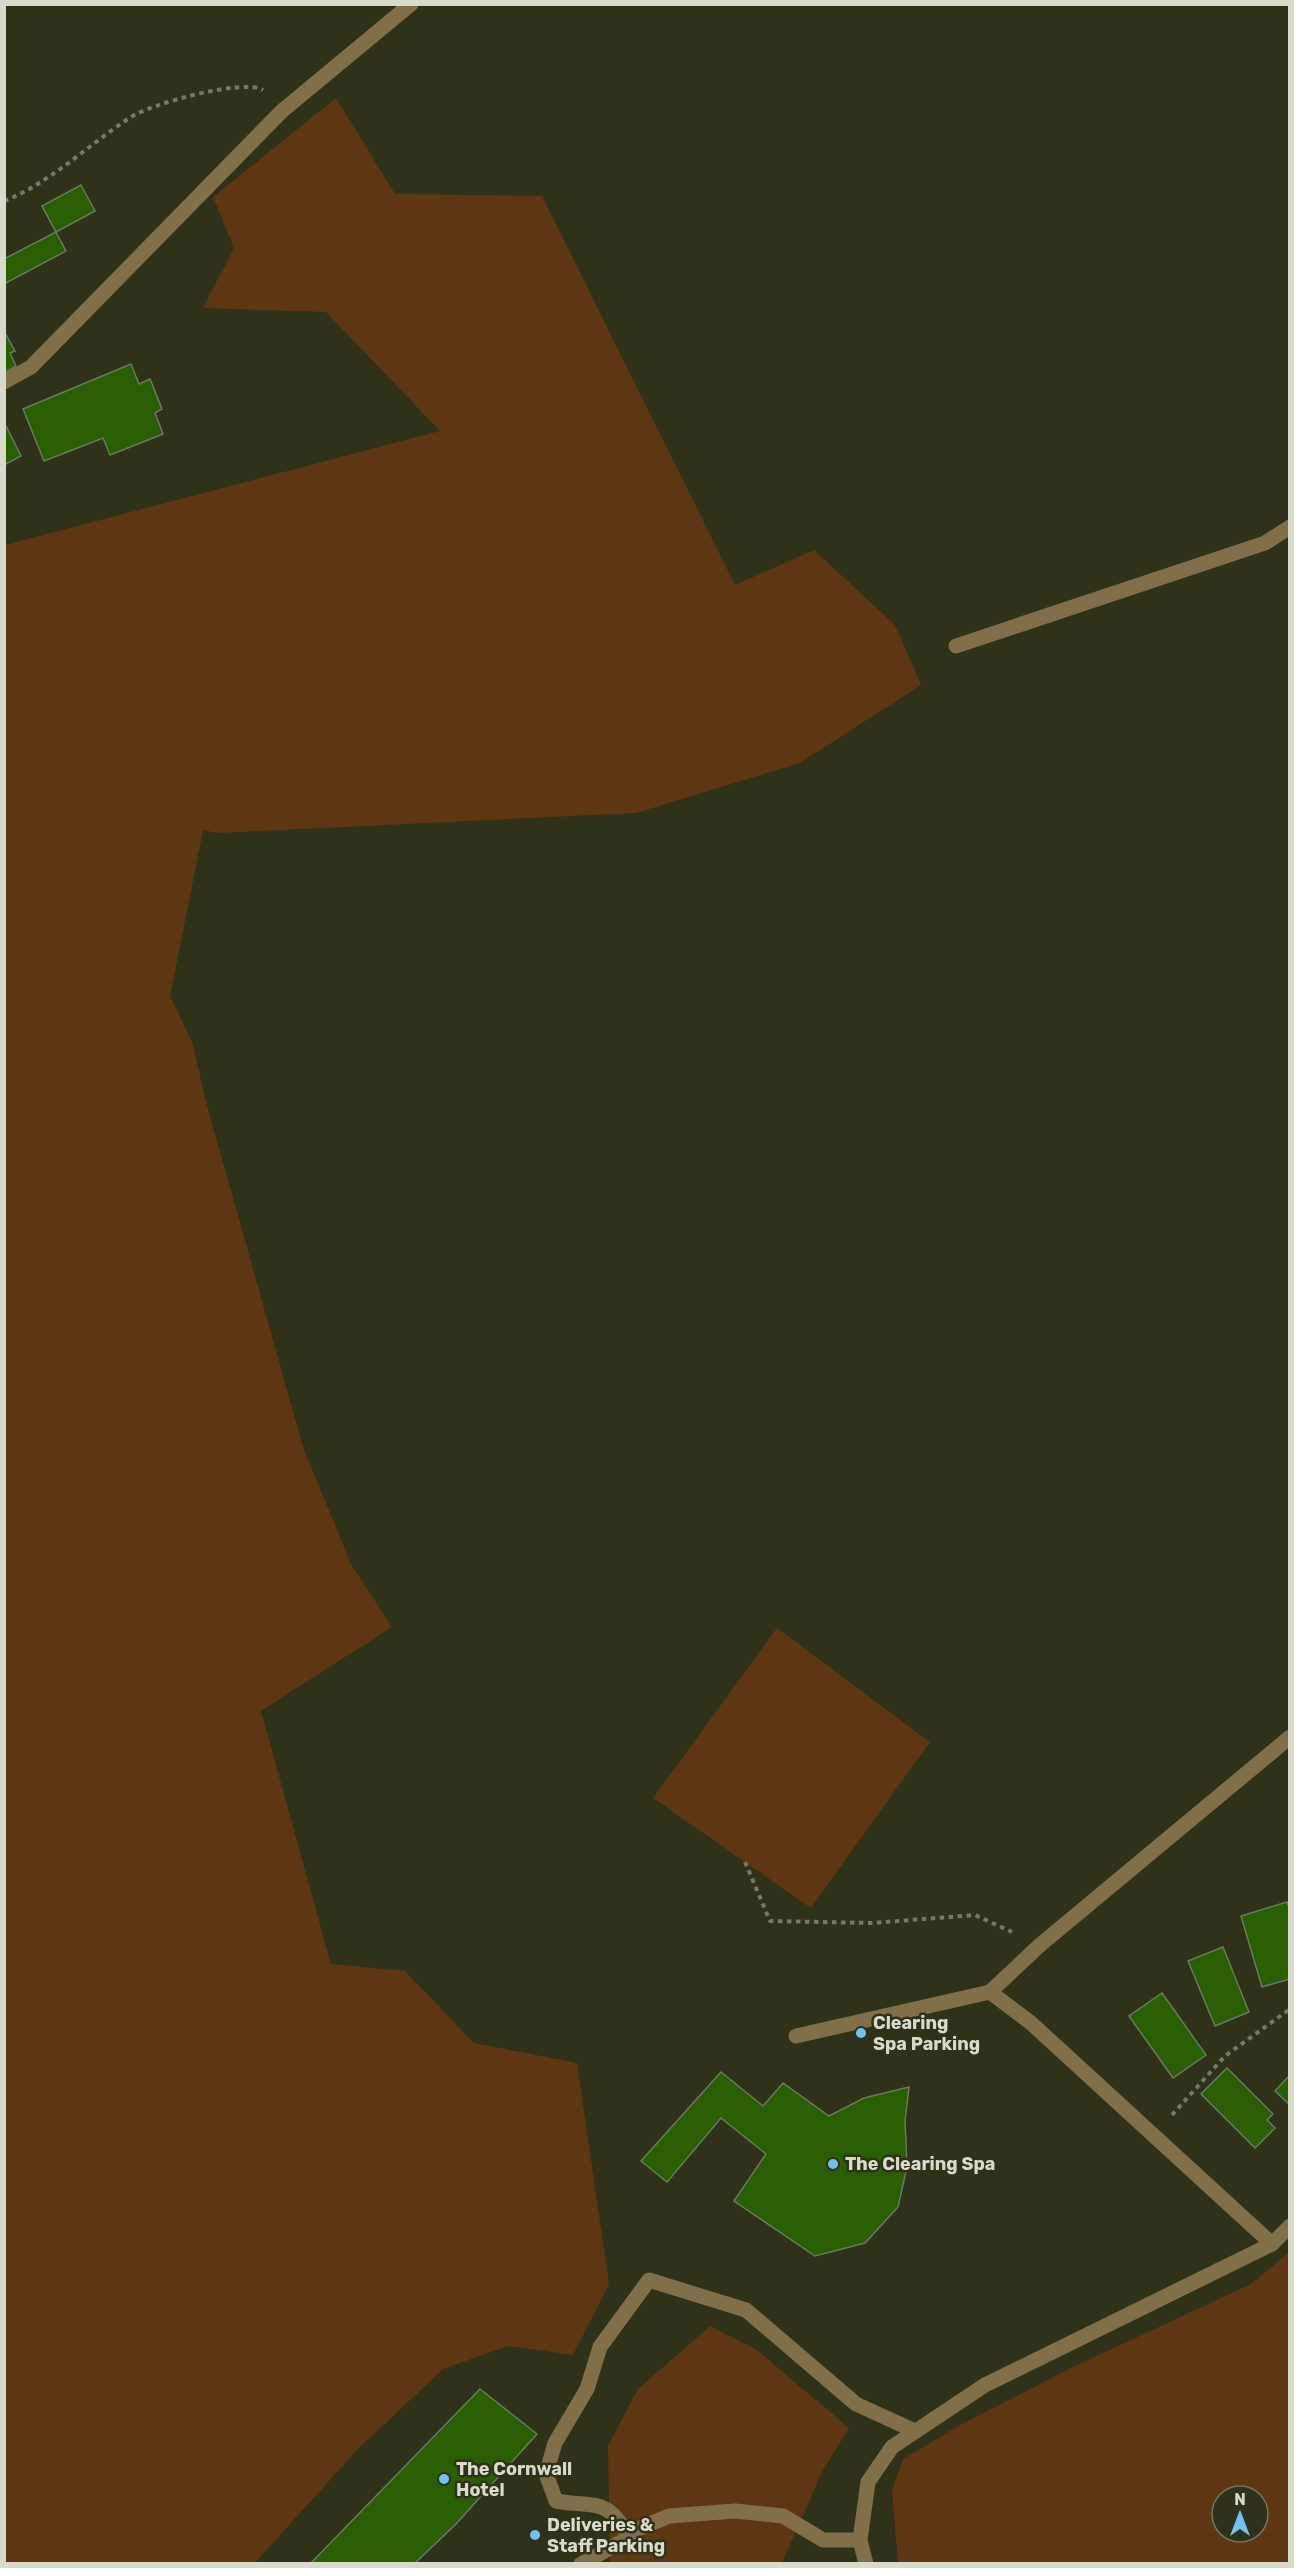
<svg xmlns="http://www.w3.org/2000/svg" width="1294" height="2568" viewBox="0 0 1294 2568" font-family="Rubik,sans-serif">
<rect width="100%" height="100%" fill="#303119"/>
<g fill="#5e3613" fill-rule="evenodd">
<polygon points="336,98 395,194 542,196 735,585 814,550 895,625 921,685 800,763 636,813 217,833 203,830 170,996 193,1044 205,1098 303,1447 351,1564 392,1627 261,1711 331,1964 405,1971 474,2043 577,2063 609,2284 573,2355 508,2346 443,2369 356,2451 255,2563 5,2563 5,545 440,431 326,312 203,308 234,248 213,197"/>
<polygon points="777,1628 930,1742 811,1908 653,1798"/>
<path d="M1289,2252V2563H898L892,2490L903,2459L962,2424L1073,2367L1251,2284ZM1222,2496H1258V2532H1222Z"/>
<polygon points="710,2326 757,2350 849,2428 822,2472 782,2563 610,2563 608,2446 638,2389"/>
</g>
<g fill="#295e03" stroke="#697963" stroke-width="1.5">
<polygon points="81,185 95,211 56,232 42,206"/>
<polygon points="56,232 66,251 4,284 4,259"/>
<polygon points="4,331 15,351 10,353 16,366 4,373"/>
<polygon points="131,364 139,384 150,379 162,409 155,413 163,434 110,455 103,438 44,461 23,409"/>
<polygon points="4,422 21,456 4,465"/>
<polygon points="1287,1902 1290,1911 1290,1979 1262,1987 1241,1916"/>
<polygon points="1223,1947 1249,2012 1215,2026 1188,1961"/>
<polygon points="1162,1993 1206,2055 1173,2078 1129,2016"/>
<polygon points="1227,2068 1273,2114 1267,2120 1275,2128 1255,2148 1201,2094"/>
<polygon points="721,2072 763,2106 783,2083 829,2116 864,2098 909,2087 905,2121 907,2167 898,2207 865,2243 815,2256 734,2201 766,2154 721,2118 667,2182 641,2161"/>
<polygon points="1290,2075 1290,2105 1275,2091"/>
<polygon points="480,2389 537,2434 456,2524 414,2564 310,2564"/>
</g>
<g fill="none" stroke-linecap="round" stroke-linejoin="round">
<g stroke="#787965" stroke-width="4" stroke-dasharray="4.5 4.5" stroke-linecap="butt">
<path d="M4,201C52,182 89,144 131,117C151,104 243,78 263,90"/>
<polyline points="745,1862 770,1921 872,1923 975,1915 1012,1932"/>
<polyline points="1172,2115 1225,2056 1290,2009"/>
</g>
<g stroke="#816f4a" stroke-width="15">
<polyline points="4,382 31,367 282,111 411,4"/>
<polyline points="956,646 1265,543 1290,527"/>
<polyline points="990,1992 1040,1945 1290,1737"/>
<polyline points="796,2036 990,1992 1031,2023 1272,2244"/>
<path d="M628,2536C607,2496 594,2508 556,2501L546,2474L555,2443L587,2389L600,2347L649,2280L746,2310L856,2404L915,2431"/>
<polyline points="581,2564 623,2541 638,2529 669,2516 735,2511 783,2516 823,2540 860,2540"/>
<polyline points="866,2564 860,2540 868,2482 892,2447 985,2385 1272,2244 1290,2226"/>
</g>
</g>
<g fill="#74c0f6" stroke="#303119" stroke-width="2">
<circle cx="861" cy="2033" r="6"/>
<circle cx="833" cy="2164" r="6"/>
<circle cx="444" cy="2479" r="6"/>
<circle cx="535" cy="2535" r="6"/>
</g>
<g text-anchor="middle" dominant-baseline="central" stroke-width="5" stroke-linejoin="round" paint-order="stroke">
<g font-size="18" font-weight="bold" fill="#d8dacb" stroke="#303119" text-anchor="start">
<text x="873" y="2023">Clearing<tspan x="873" dy="21">Spa Parking</tspan></text>
<text x="845" y="2164">The Clearing Spa</text>
<text x="456" y="2469">The Cornwall<tspan x="456" dy="21">Hotel</tspan></text>
<text x="547" y="2525">Deliveries &amp;<tspan x="547" dy="21">Staff Parking</tspan></text>
</g>
</g>
<rect width="1294" height="2568" fill="none" stroke="#d8dacb" stroke-width="12"/>
<g transform="translate(1240 2514)"><circle r="28" fill="#303119" stroke="#737560" stroke-width="1.5"/>
<path d="M0-4.5L10 22L0 15L-10 22Z" fill="#74c0f6"/>
<text y="-9" font-size="16" font-weight="bold" text-anchor="middle" fill="#d8dacb">N</text>
</g>
</svg>
